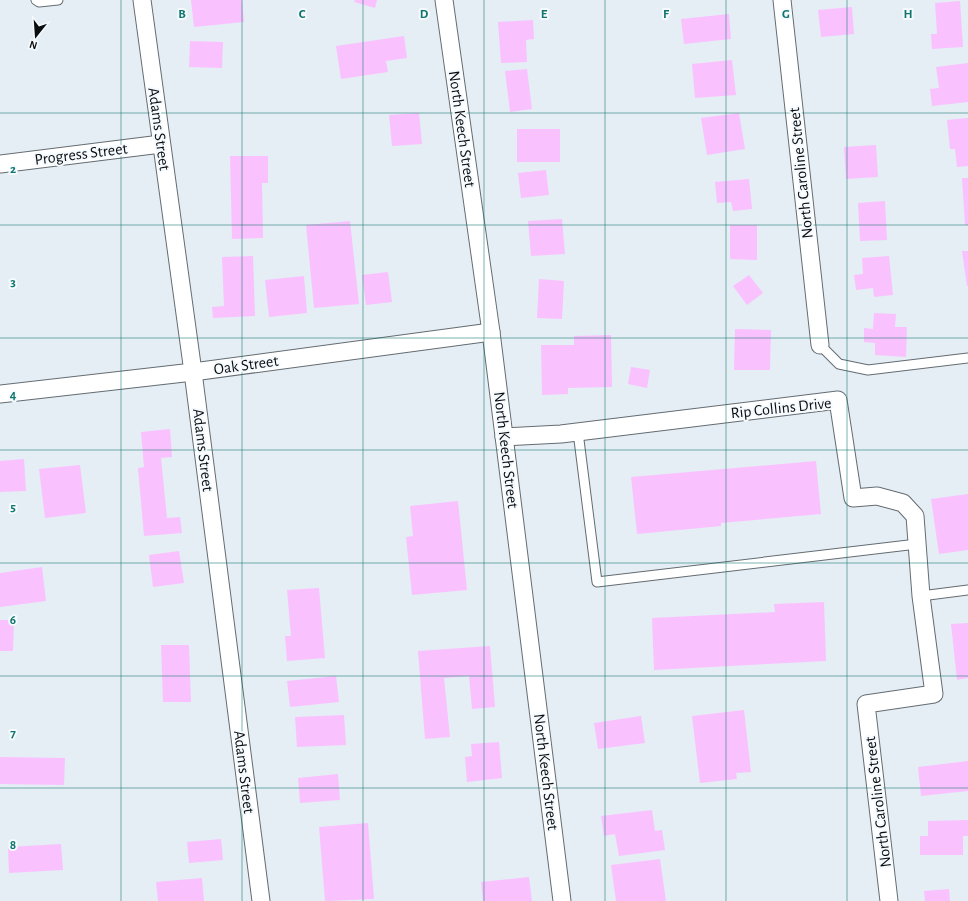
<svg xmlns="http://www.w3.org/2000/svg" width="968" height="901" viewBox="0 0 968 901" font-family="'Alegreya Sans',sans-serif">
<rect width="100%" height="100%" fill="#e5eef4"/>
<g fill="#fac1ff">
<polygon points="191,0 242,0 244,22 194,27"/>
<polygon points="355,0 377,0 375,8 354,2"/>
<polygon points="960,1 963,47 932,49 931,34 937,34 935,3"/>
<polygon points="852,7 854,34 821,37 818,10"/>
<polygon points="729,14 731,39 684,44 681,19"/>
<polygon points="533,20 534,39 526,40 527,62 501,63 498,22"/>
<polygon points="404,36 407,58 386,61 388,72 341,79 336,46"/>
<polygon points="190,41 223,42 222,68 189,67"/>
<polygon points="732,60 736,95 695,98 692,64"/>
<polygon points="968,63 968,102 932,106 930,89 939,88 936,67"/>
<polygon points="527,69 532,109 510,112 505,71"/>
<polygon points="419,113 422,144 392,146 389,115"/>
<polygon points="739,113 745,149 707,155 701,118"/>
<polygon points="968,118 968,166 957,167 955,149 950,149 947,120"/>
<rect x="517" y="129" width="43" height="33"/>
<polygon points="876,145 878,177 846,179 844,147"/>
<polygon points="230,156 268,156 268,183 262,183 263,238 232,239"/>
<polygon points="546,170 549,195 521,198 518,173"/>
<polygon points="962,178 968,178 968,225 965,225"/>
<polygon points="749,179 752,209 733,211 731,202 717,203 715,182"/>
<polygon points="885,201 887,240 860,241 858,203"/>
<polygon points="562,219 565,254 531,256 528,221"/>
<polygon points="350,221 359,304 314,308 306,225"/>
<polygon points="730,225 757,225 757,260 730,259"/>
<polygon points="962,251 968,251 968,286 967,286"/>
<polygon points="253,256 255,316 213,318 212,307 224,306 222,257"/>
<polygon points="889,256 893,295 874,297 873,288 856,290 854,275 863,274 862,258"/>
<polygon points="388,272 392,302 366,305 362,275"/>
<polygon points="749,275 763,293 747,305 733,286"/>
<polygon points="304,276 307,313 269,317 265,280"/>
<polygon points="539,279 564,281 562,319 537,318"/>
<polygon points="874,313 896,314 895,327 907,327 906,357 875,355 875,343 864,342 864,328 873,329"/>
<polygon points="735,329 771,330 770,370 734,370"/>
<polygon points="611,335 612,387 568,388 568,394 542,395 541,345 574,345 574,336"/>
<polygon points="631,367 650,370 647,388 628,384"/>
<polygon points="170,429 172,457 161,458 167,518 180,517 182,533 144,536 138,468 144,467 141,432"/>
<polygon points="24,459 26,491 0,492 0,461"/>
<polygon points="816,461 821,514 721,523 721,526 637,534 631,477"/>
<polygon points="80,465 86,513 45,518 39,469"/>
<polygon points="968,494 968,550 939,554 931,499"/>
<polygon points="458,501 467,590 412,595 406,537 413,536 410,506"/>
<polygon points="179,551 184,583 153,587 149,555"/>
<polygon points="42,567 46,601 0,607 0,573"/>
<polygon points="319,588 325,658 287,661 285,636 291,636 287,590"/>
<polygon points="824,602 826,661 654,670 652,618 775,612 774,604"/>
<polygon points="0,620 14,620 13,651 0,651"/>
<polygon points="968,623 968,678 957,680 951,624"/>
<polygon points="161,645 189,645 191,702 163,702"/>
<polygon points="490,646 495,707 472,709 469,676 444,678 450,737 425,739 418,651"/>
<polygon points="336,676 339,702 290,707 287,681"/>
<polygon points="744,710 751,772 736,773 737,779 700,783 692,716"/>
<polygon points="344,715 346,745 297,747 295,717"/>
<polygon points="641,716 645,743 598,749 594,723"/>
<polygon points="499,742 502,778 467,782 465,757 472,756 471,744"/>
<polygon points="0,757 65,758 64,785 0,784"/>
<polygon points="968,761 968,791 921,796 918,767"/>
<polygon points="338,774 340,800 300,803 298,778"/>
<polygon points="652,810 655,831 662,830 665,850 619,856 615,834 604,836 601,816"/>
<polygon points="968,820 968,836 963,836 963,855 920,855 920,836 928,836 928,821"/>
<polygon points="368,823 374,899 325,901 319,827"/>
<polygon points="221,839 223,860 189,863 187,842"/>
<polygon points="61,844 63,870 9,873 8,847"/>
<polygon points="660,859 666,901 616,901 611,865"/>
<polygon points="529,877 532,901 483,901 481,882"/>
<polygon points="202,878 204,901 158,901 156,882"/>
<polygon points="949,889 950,901 925,901 924,891"/>
</g>
<g fill="none" stroke-linecap="round" stroke-linejoin="round">
<g stroke="#646c72" stroke-width="11">
<g id="service">
<polyline points="36,0 39,2 58,0"/>
<polyline points="820,345 839,364 868,370 968,358"/>
<polyline points="578,432 597,582 917,544"/>
<polyline points="921,596 968,590"/>
</g>
</g>
<g stroke="#646c72" stroke-width="19">
<g id="minor">
<polyline points="142,0 193,372 261,901"/>
<polyline points="444,0 491,332 562,901"/>
<polyline points="782,0 820,345"/>
<polyline points="0,164 161,144"/>
<polyline points="0,394 193,372 491,332"/>
<polyline points="504,437 561,434 838,400 853,498 877,496 903,503 915,516 921,596 934,694 866,704 889,901"/>
</g>
</g>
<use href="#service" stroke="#fff" stroke-width="9"/>
<use href="#minor" stroke="#fff" stroke-width="17"/>
</g>
<path fill="none" stroke="#0f766e" stroke-width="1" stroke-opacity="0.55" d="M121,0V901M242,0V901M363,0V901M484,0V901M605,0V901M726,0V901M847,0V901M0,113H968M0,225H968M0,338H968M0,450H968M0,563H968M0,676H968M0,788H968"/>
<g text-anchor="middle" dominant-baseline="central" stroke-width="4" stroke-linejoin="round" paint-order="stroke">
<g font-size="16" fill="#0b0e10" stroke="#f5fafe">
<text transform="translate(159 129) rotate(82)">Adams Street</text>
<text transform="translate(462 129) rotate(82)">North Keech Street</text>
<text transform="translate(81 154) rotate(-7)">Progress Street</text>
<text transform="translate(801 173) rotate(-96)">North Caroline Street</text>
<text transform="translate(246 365) rotate(-8)">Oak Street</text>
<text transform="translate(781 408) rotate(-6)">Rip Collins Drive</text>
<text transform="translate(203 450) rotate(83)">Adams Street</text>
<text transform="translate(506 450) rotate(83)">North Keech Street</text>
<text transform="translate(244 772) rotate(83)">Adams Street</text>
<text transform="translate(546 772) rotate(83)">North Keech Street</text>
<text transform="translate(878 802) rotate(-97)">North Caroline Street</text>
</g>
</g>
<g font-size="13" text-anchor="middle" font-weight="bold" fill="#0f766e" stroke="#f5fafe" stroke-width="4" stroke-linejoin="round" paint-order="stroke">
<text x="182" y="18">B</text>
<text x="302" y="18">C</text>
<text x="424" y="18">D</text>
<text x="544" y="18">E</text>
<text x="666" y="18">F</text>
<text x="786" y="18">G</text>
<text x="908" y="18">H</text>
<text x="13" y="173">2</text>
<text x="13" y="286">3</text>
<text x="13" y="399">4</text>
<text x="13" y="511">5</text>
<text x="13" y="624">6</text>
<text x="13" y="737">7</text>
<text x="13" y="849">8</text>
</g>
<g transform="translate(36 36) rotate(197)" stroke="#f5fafe" stroke-width="3" paint-order="stroke">
<path d="M0-3L7 15L0 10L-7 15Z" fill="#0b0e10"/>
<text y="-6" font-size="11" font-weight="bold" text-anchor="middle" fill="#0b0e10">N</text>
</g>
</svg>
